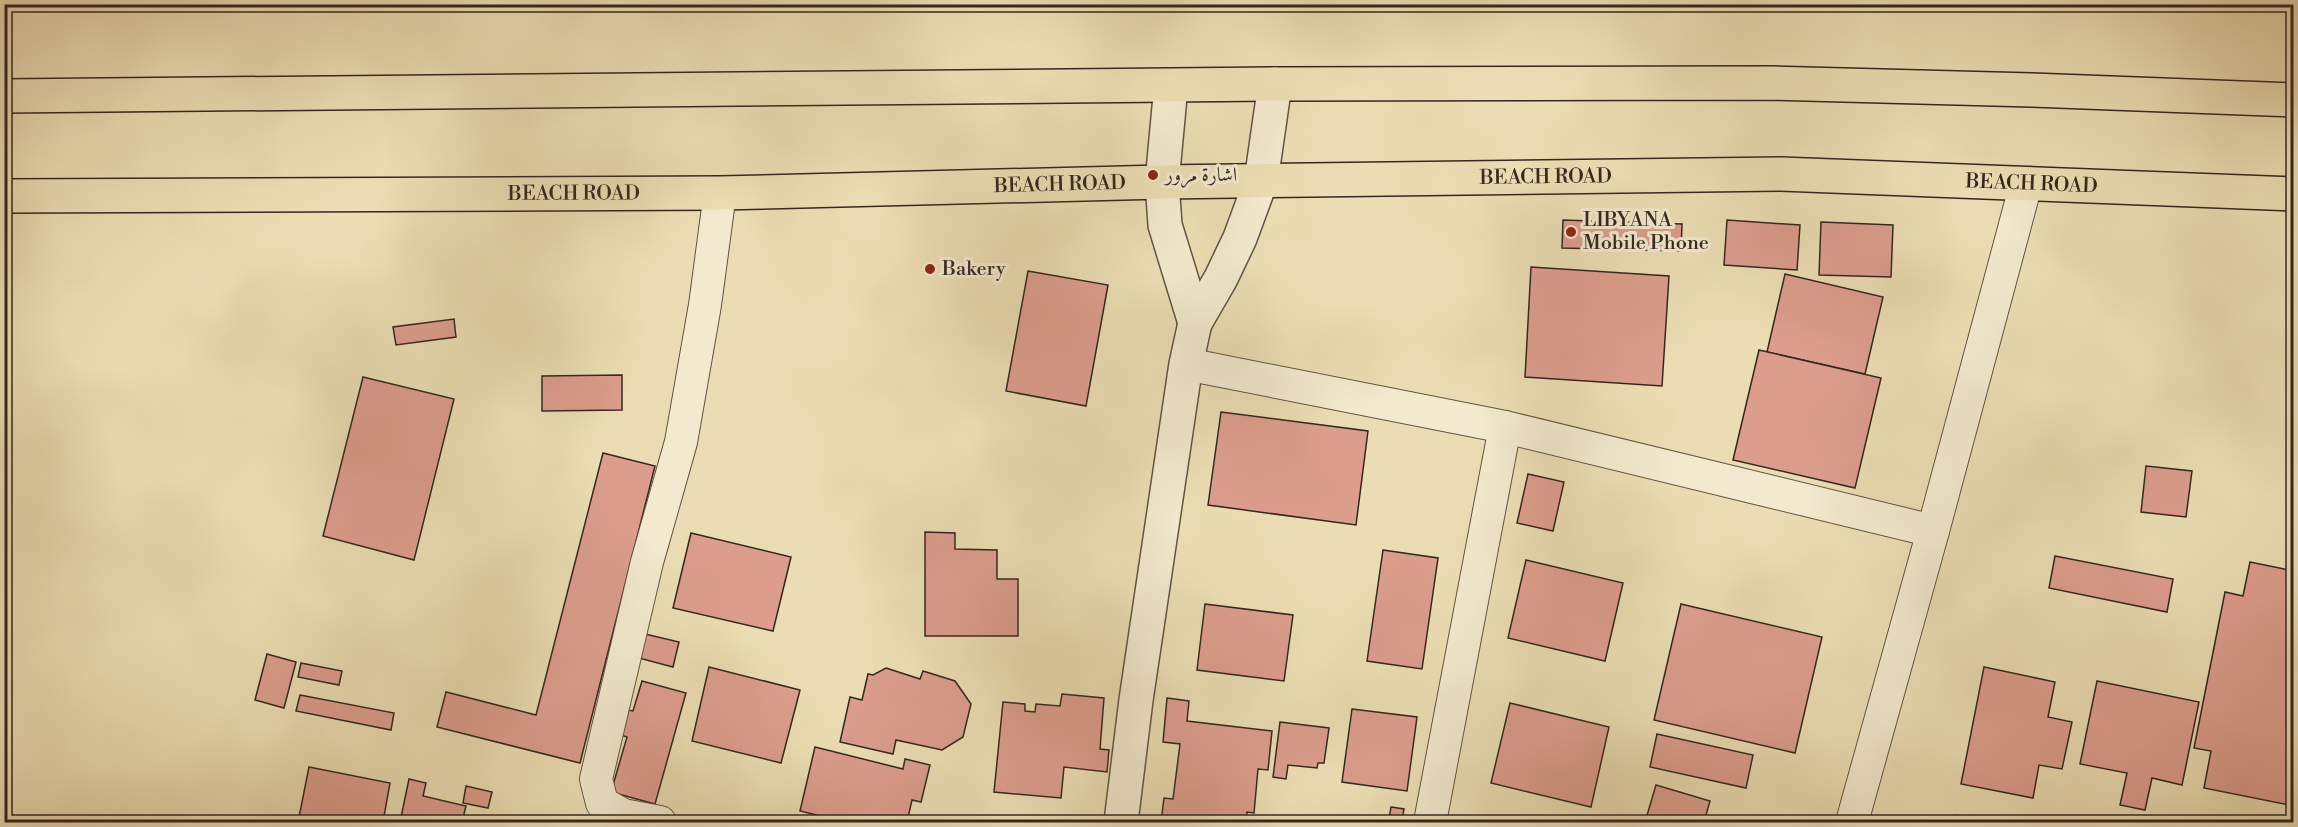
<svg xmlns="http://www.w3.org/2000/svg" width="2298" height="827" viewBox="0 0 2298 827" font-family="'Libre Bodoni',Amiri,serif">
<rect width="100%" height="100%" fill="#ebddb3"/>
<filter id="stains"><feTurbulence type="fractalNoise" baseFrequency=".00333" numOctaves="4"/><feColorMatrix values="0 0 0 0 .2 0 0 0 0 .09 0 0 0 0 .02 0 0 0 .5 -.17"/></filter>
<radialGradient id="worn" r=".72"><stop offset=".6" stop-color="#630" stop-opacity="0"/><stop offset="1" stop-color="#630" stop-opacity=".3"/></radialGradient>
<polygon fill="#b1c291" stroke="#727458" stroke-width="1.5" points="1954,815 2017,822 1953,822"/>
<g fill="#dc9d8d" stroke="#34271f" stroke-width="1.5">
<polygon points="1563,220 1682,224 1681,251 1562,248"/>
<polygon points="1727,220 1800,225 1797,270 1724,265"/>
<polygon points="1821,222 1893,225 1891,277 1819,275"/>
<polygon points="1531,267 1669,276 1662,386 1525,377"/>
<polygon points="1028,271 1108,285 1086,406 1006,391"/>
<polygon points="1785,274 1883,297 1865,374 1767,352"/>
<polygon points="454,319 456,337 396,345 393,327"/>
<polygon points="1759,350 1881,378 1855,488 1733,460"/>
<polygon points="622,375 622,410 542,411 542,376"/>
<polygon points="363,377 454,399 414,560 323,536"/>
<polygon points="1221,412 1368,431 1356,525 1208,505"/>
<polygon points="603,453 655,466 580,763 437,727 446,692 536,715"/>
<polygon points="2146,466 2192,471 2186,517 2141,512"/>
<polygon points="1528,474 1564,482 1553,531 1517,523"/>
<polygon points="925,532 955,533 955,549 997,550 997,579 1018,579 1018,636 925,636"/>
<polygon points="691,533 791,557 773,631 673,608"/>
<polygon points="1383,550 1438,558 1422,669 1367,661"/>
<polygon points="2055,556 2173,579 2167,612 2049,588"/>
<polygon points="1526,560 1623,583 1605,661 1508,638"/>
<polygon points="2250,562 2294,571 2294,806 2204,788 2211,751 2194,748 2225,592 2243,596"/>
<polygon points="1205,604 1293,615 1284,681 1197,670"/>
<polygon points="1681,604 1822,637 1795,753 1654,720"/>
<polygon points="641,633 679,642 673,667 635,657"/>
<polygon points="267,654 296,662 284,708 255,700"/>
<polygon points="301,663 342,671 339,685 298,677"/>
<polygon points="709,667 800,690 781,763 692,741"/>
<polygon points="1984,667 2055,682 2048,717 2072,722 2062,769 2039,765 2033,798 1961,784"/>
<polygon points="886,668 920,679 923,671 955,681 971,704 963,737 942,750 896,740 893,754 840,742 850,697 862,700 868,674 873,675"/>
<polygon points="642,681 686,693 655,804 611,792 627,737 621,735 628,710 633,711"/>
<polygon points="2097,681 2199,702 2182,785 2152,778 2145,810 2120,805 2127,773 2080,764"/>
<polygon points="1062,694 1104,698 1100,749 1109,750 1107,772 1064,767 1061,798 994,792 1003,702 1025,704 1025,711 1035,712 1036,704 1060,706"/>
<polygon points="300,695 394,713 391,730 296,711"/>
<polygon points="1167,698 1189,701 1187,721 1272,731 1268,770 1258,769 1254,813 1247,812 1246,822 1187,819 1187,822 1161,822 1164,798 1173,799 1180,744 1163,742"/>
<polygon points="1510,703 1609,727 1591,807 1491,783"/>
<polygon points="1352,709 1417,717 1407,791 1342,782"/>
<polygon points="1280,722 1329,728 1324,763 1318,763 1317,768 1288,765 1286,779 1273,777"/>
<polygon points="1657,734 1753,755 1746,788 1650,767"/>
<polygon points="815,747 903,769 905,759 930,765 921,802 912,800 907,822 845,822 800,811"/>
<polygon points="309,767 390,783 383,822 298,822"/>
<polygon points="409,779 426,783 423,796 466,806 462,822 400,822"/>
<polygon points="1656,785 1710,801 1704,822 1645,822"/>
<polygon points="466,786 492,792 488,808 463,803"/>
<polygon points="1391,807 1404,809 1402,821 1389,819"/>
</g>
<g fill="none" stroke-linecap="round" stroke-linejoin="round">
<g stroke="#625444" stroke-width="34">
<g id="minor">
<polyline points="1186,364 1505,427 1933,531"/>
<polyline points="660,822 623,815 602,803 596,779 647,562 681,442 705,305 720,193"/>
<polyline points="1430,822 1505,427"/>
<polyline points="1852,822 1933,531 2026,184"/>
</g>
</g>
<g stroke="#625444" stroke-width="36">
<g id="tertiary">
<polyline points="1171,86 1162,182 1165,225 1195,323"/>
<polyline points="1121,822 1136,700 1186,364 1195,323 1221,278 1240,238 1261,181 1275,84"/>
</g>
</g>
<g stroke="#34271f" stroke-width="36">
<g id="trunk">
<polyline points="4,96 1275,84 1772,83 2032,90 2294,100"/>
<path id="s1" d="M4,196L720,193L1162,182L1781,174L2294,194"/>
</g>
</g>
<use href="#minor" stroke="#f2e9ce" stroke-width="32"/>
<use href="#tertiary" stroke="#f2e9ce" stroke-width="33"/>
<use href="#trunk" stroke="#ebddb3" stroke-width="33"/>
</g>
<g fill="#8f2418" stroke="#f2e9ce" stroke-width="2">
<circle cx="1153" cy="175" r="6"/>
<circle cx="1571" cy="232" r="6"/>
<circle cx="930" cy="269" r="6"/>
</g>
<g text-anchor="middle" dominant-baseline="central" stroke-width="6" stroke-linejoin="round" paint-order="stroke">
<g font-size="20" fill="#34271f" stroke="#f2e9ce" text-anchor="start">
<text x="1165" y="175">اشارة مرور</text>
<text x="1583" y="220">LIBYANA<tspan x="1583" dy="23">Mobile Phone</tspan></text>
<text x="942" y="269">Bakery</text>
</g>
<g font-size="20" fill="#34271f" stroke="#f2e9ce">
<text stroke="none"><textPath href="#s1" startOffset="1542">BEACH ROAD</textPath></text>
<text stroke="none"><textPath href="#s1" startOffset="1056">BEACH ROAD</textPath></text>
<text stroke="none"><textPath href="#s1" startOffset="2028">BEACH ROAD</textPath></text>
<text stroke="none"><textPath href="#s1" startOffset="570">BEACH ROAD</textPath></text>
</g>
</g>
<rect width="2298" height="827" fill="none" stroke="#ebddb3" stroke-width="24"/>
<rect x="6" y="6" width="2286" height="815" fill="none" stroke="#34271f" stroke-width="3"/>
<rect x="12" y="12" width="2274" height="803" fill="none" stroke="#34271f" stroke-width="1.5"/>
<rect width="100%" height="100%" filter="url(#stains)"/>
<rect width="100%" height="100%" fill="url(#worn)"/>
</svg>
